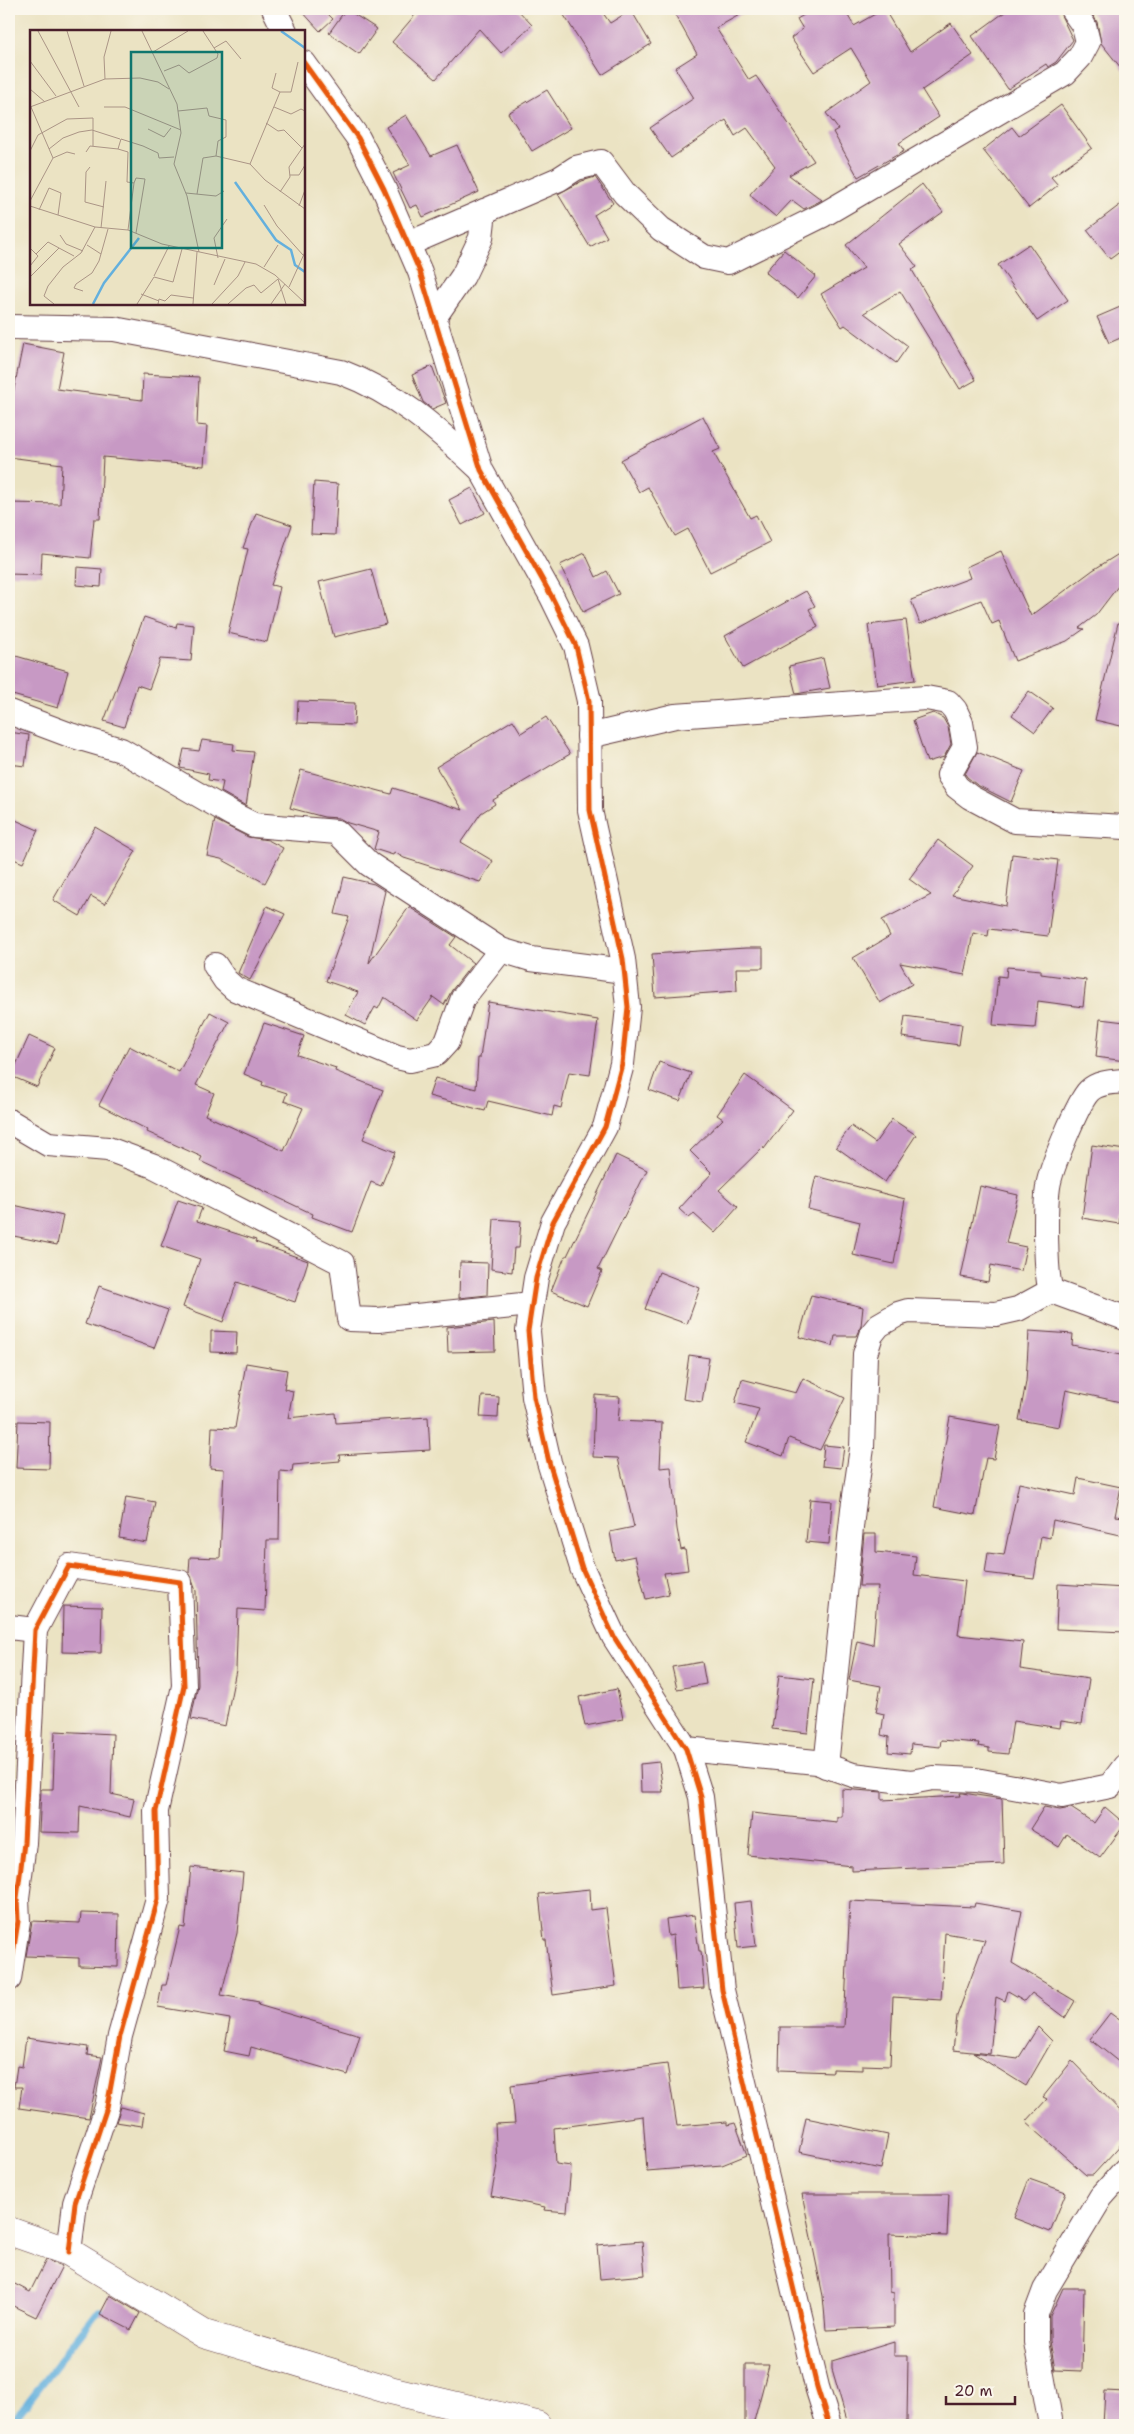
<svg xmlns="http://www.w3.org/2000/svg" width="1134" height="2434" viewBox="0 0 1134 2434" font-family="'Shantell Sans',sans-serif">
<rect width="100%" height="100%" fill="#fbf7ec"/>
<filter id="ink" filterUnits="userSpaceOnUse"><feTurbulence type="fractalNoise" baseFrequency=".02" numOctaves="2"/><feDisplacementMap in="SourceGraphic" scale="10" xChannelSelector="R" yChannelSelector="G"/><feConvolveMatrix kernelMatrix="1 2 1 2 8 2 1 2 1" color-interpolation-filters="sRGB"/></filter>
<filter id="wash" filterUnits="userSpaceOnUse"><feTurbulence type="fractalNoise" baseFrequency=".0096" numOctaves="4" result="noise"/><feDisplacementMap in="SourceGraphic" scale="20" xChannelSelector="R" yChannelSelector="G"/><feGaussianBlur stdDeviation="1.12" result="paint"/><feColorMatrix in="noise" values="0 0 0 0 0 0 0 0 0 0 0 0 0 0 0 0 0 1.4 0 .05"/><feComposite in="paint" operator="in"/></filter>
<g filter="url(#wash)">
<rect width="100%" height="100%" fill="#ebe3c3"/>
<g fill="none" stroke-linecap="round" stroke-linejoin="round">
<polyline stroke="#64b0dd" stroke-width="7" points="10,2425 99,2310"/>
</g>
<g id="blocks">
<g fill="#c799c4">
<polygon points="300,9 323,9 333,19 320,31"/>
<polygon points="346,9 377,29 359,54 329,33"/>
<polygon points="420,9 517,9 532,25 501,53 479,29 436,79 392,42"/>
<polygon points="560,9 600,9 610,23 631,10 651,44 602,75"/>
<polygon points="672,9 750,9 716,28 749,80 756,76 814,161 789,175 822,200 804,209 792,200 776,217 752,197 750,194 775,166 747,128 735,136 726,120 671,158 650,128 694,98 675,68 697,54"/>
<polygon points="814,9 844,9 854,26 884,9 910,52 951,23 973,55 922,90 939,117 899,143 904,151 858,177 833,132 838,129 826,113 871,81 851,48 814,72 791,38 803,29 797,19"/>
<polygon points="1009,9 1058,9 1073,40 1056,62 1048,67 1046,64 1008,89 972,36"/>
<polygon points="1089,9 1125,9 1125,73 1101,43 1097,22"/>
<polygon points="547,90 571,128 532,151 508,113"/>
<polygon points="1061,105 1092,148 1051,177 1058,185 1029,208 983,150 1012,127 1019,136"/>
<polygon points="406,115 431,156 457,145 479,192 423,217 417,205 410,208 393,173 410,165 386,127"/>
<polygon points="595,177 613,203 594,215 607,237 590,247 558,194 582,181"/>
<polygon points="922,184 943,212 899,244 917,267 912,270 976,380 960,389 900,291 864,313 908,346 896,363 845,325 842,327 821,294 864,268 846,245"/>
<polygon points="1125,201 1125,248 1110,259 1087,230"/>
<polygon points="1029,244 1068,300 1037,321 998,265"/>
<polygon points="784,250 816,276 798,298 765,272"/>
<polygon points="1125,305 1125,336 1109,343 1097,317"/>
<polygon points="23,344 64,352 57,389 142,400 143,374 199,377 197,425 207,426 204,466 103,457 100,519 94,519 90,558 42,553 41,575 9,574 9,503 60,504 62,464 9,457 9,414"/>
<polygon points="432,366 446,403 432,409 423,402 412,375"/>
<polygon points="703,416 720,449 713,452 750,518 756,515 770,542 710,572 688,529 675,536 648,487 639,492 621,460"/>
<polygon points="314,482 338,484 335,535 311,534"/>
<polygon points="472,488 485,513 462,525 449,500"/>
<polygon points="256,513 292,525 271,585 280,587 267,642 228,633 248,549 243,548"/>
<polygon points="1125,550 1125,577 1096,615 1079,628 1084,629 1067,641 1015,661 999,621 992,624 981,600 920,624 911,600 970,578 966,567 1001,551 1031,616 1093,570"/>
<polygon points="585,553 596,577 607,571 619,594 583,612 560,565"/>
<polygon points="77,567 102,569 101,587 76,585"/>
<polygon points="371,569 386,624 334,637 319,582"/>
<polygon points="806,591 815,606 809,609 818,627 743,668 725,636"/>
<polygon points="144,617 176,628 177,623 194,625 191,661 160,659 149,689 137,685 124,727 104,721"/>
<polygon points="906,620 915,680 877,685 868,625"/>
<polygon points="1118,623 1125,624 1125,727 1095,720"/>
<polygon points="9,654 68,671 58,708 9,694"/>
<polygon points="823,658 830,688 796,694 789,666"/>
<polygon points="1029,691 1053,708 1035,732 1012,715"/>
<polygon points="298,701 355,703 354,725 297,723"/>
<polygon points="933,713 943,718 948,727 951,744 944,757 927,762 913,720"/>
<polygon points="546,717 570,754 493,800 495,804 481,813 461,842 493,861 480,882 404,858 394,852 393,855 374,849 379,832 348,823 339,818 324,817 290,808 301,770 391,794 393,788 463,810 436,767 513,720 521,733"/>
<polygon points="9,732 29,735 25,766 9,764"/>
<polygon points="202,740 234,744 233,750 254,752 246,806 221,792 223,782 208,780 209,774 180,768 184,749 199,751"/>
<polygon points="977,752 1024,771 1011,802 977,785 967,777 965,774"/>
<polygon points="9,817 38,830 23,863 9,857"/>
<polygon points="215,820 248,837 268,840 283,848 265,883 221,859 207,856"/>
<polygon points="95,827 136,851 105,904 91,896 80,916 53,900"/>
<polygon points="938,840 973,866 952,895 1006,906 1012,854 1058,860 1048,936 989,929 988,936 973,933 965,975 900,963 912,984 880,1003 853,958 890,936 882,920 931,895 909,879"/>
<polygon points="344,877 374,884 385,891 369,963 409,907 456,937 450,945 473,963 452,990 444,1005 433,997 417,1020 384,997 378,1009 375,1007 365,1025 346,1015 358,992 326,981 349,917 335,914"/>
<polygon points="267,906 285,914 250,980 238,973"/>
<polygon points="746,948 763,948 763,968 736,968 737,991 655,997 652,954"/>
<polygon points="1007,967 1041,970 1041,974 1086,980 1083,1007 1038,1001 1035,1028 993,1025 998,976 1006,977"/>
<polygon points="488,1002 598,1020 590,1075 569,1072 561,1108 554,1106 552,1116 488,1101 485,1111 429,1096 435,1078 476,1089 478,1058 480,1058"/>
<polygon points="210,1012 229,1022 196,1085 214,1093 205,1115 284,1151 303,1108 284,1101 287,1093 262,1085 263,1082 244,1074 264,1023 304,1036 297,1055 336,1068 335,1071 383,1090 363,1139 395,1152 381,1186 371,1182 352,1232 312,1217 313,1214 200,1161 202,1157 147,1132 148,1130 99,1105 129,1046 179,1072"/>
<polygon points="905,1016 962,1024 959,1045 902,1037"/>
<polygon points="1100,1019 1125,1022 1125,1061 1096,1057"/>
<polygon points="29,1036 55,1048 37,1087 11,1076"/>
<polygon points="659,1062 691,1073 680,1101 649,1090"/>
<polygon points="745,1075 793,1110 764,1149 763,1147 719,1190 738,1207 715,1233 694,1214 689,1218 679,1209 712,1173 690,1151 723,1119 717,1115"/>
<polygon points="892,1119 916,1135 885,1182 836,1147 851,1126 875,1143"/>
<polygon points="1092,1145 1125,1150 1125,1189 1119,1224 1082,1218"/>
<polygon points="616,1155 647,1170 598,1269 602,1271 587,1306 551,1291 565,1256 567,1256"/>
<polygon points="816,1176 905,1199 894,1264 853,1255 860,1222 808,1209"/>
<polygon points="980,1186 1018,1195 1006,1243 1026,1247 1021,1271 991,1265 988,1282 961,1277"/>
<polygon points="178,1200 202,1208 197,1221 256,1240 255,1242 308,1261 295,1302 237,1282 223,1322 183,1307 200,1259 161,1246"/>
<polygon points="9,1204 63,1216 57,1245 9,1235"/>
<polygon points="494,1219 521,1221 519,1248 514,1248 512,1272 491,1269"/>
<polygon points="460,1262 488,1263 487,1295 459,1298"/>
<polygon points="659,1272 700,1288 687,1324 645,1309"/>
<polygon points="99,1286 168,1310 154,1348 85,1324"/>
<polygon points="811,1295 863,1307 861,1326 856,1336 835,1336 833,1346 799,1337"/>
<polygon points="494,1322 495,1351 448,1352 447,1327"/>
<polygon points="211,1331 237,1332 236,1353 211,1352"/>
<polygon points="1029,1331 1073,1334 1072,1345 1125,1356 1125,1403 1066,1390 1059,1427 1019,1420 1026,1382"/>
<polygon points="689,1355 709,1358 702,1402 683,1399"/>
<polygon points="246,1363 287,1370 284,1389 293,1391 288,1418 335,1413 336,1423 428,1417 430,1450 339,1455 340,1461 293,1465 292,1472 280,1471 279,1540 267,1540 265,1611 238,1609 236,1670 225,1726 191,1719 198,1685 196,1591 189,1572 190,1557 220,1558 224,1469 210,1468 212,1427 235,1428"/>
<polygon points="803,1378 845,1398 820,1450 789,1438 783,1456 746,1442 759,1409 735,1403 742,1379 796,1393"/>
<polygon points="595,1395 620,1397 618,1421 662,1423 660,1468 671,1467 677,1529 681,1550 685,1549 688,1570 664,1573 669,1594 646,1599 635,1556 615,1560 610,1532 634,1527 618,1458 593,1457"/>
<polygon points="482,1396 499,1397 498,1418 480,1417"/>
<polygon points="950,1417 1000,1426 994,1459 986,1458 975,1515 934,1507"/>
<polygon points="18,1421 50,1422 49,1469 16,1468"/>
<polygon points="824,1445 844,1447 841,1468 822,1466"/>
<polygon points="1078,1478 1121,1487 1115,1516 1125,1517 1125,1536 1053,1520 1050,1538 1041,1536 1034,1579 985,1573 988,1553 1004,1555 1019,1483 1075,1495"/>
<polygon points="126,1497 155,1502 147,1543 119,1538"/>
<polygon points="810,1499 832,1501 829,1544 806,1542"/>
<polygon points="864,1534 876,1534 876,1552 916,1556 914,1575 965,1581 958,1635 1023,1642 1020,1669 1089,1679 1082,1724 1061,1721 1060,1728 1013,1721 1008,1754 989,1752 989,1748 978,1746 979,1743 941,1740 940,1747 911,1744 910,1754 888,1752 889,1737 881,1735 884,1714 876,1712 881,1686 849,1680 857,1641 873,1645 878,1586 859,1586"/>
<polygon points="1058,1584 1125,1588 1125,1632 1056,1629"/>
<polygon points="63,1606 102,1607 101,1653 62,1652"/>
<polygon points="702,1662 706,1684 677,1689 672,1667"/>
<polygon points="779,1675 814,1679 808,1733 772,1729"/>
<polygon points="617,1689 623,1719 585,1726 579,1697"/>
<polygon points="55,1731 113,1734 111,1794 134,1799 130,1817 80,1806 79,1833 39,1832 41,1789 53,1789"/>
<polygon points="659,1762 663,1792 641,1792 640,1764"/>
<polygon points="842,1789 882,1792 882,1800 961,1796 960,1793 963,1793 1002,1799 1004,1864 852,1871 852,1866 748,1855 752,1813 837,1822 837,1817 842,1817"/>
<polygon points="1044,1807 1060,1810 1071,1808 1094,1823 1105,1807 1125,1824 1100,1858 1067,1834 1059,1847 1030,1829"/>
<polygon points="191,1867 243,1873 237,1933 221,1995 259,2002 258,2005 360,2035 348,2075 251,2047 249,2056 224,2051 230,2019 158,2007 162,1985 166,1985 180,1927 185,1928"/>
<polygon points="590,1889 591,1910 606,1908 616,1986 553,1995 546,1940 544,1940 539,1894"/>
<polygon points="751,1901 756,1946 738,1948 734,1903"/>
<polygon points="850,1901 974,1907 975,1903 1022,1911 1012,1963 1075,2001 1065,2018 1032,1993 1025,2001 1008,1991 1005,2001 996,1997 990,2054 953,2050 957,2016 985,1940 945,1933 941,2000 893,1997 890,2066 862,2065 862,2070 833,2069 833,2072 779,2070 780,2027 844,2027"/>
<polygon points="81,1913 119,1914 118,1967 79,1966 79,1958 26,1956 32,1921 80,1923"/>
<polygon points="694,1915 699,1951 701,1951 704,1988 677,1990 673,1935 668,1936 666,1919"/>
<polygon points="1110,2013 1125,2024 1125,2067 1090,2039"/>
<polygon points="1038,2027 1052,2041 1026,2086 973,2053 1018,2059"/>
<polygon points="26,2038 88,2047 87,2055 102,2057 89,2118 19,2108 22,2087 14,2087 17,2066 22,2067"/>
<polygon points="1072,2061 1125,2116 1125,2140 1093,2175 1086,2175 1026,2122 1047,2099 1043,2097"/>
<polygon points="667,2064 677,2126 727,2122 727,2125 735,2123 747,2155 722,2165 647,2171 643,2116 554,2128 556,2164 571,2166 567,2212 544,2210 545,2207 491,2196 497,2165 495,2124 515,2123 511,2085"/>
<polygon points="121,2107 144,2113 142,2126 116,2122"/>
<polygon points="806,2118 888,2135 881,2169 799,2152"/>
<polygon points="1029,2179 1066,2192 1050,2232 1014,2218"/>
<polygon points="802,2194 949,2194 947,2236 889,2234 890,2292 894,2293 894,2327 826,2330 823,2296"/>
<polygon points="642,2241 645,2275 600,2279 597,2245"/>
<polygon points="46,2260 62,2266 36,2317 9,2304 9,2281 30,2292"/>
<polygon points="1063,2288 1084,2288 1082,2371 1055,2370 1050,2341 1050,2316"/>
<polygon points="110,2295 140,2313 131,2330 100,2314"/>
<polygon points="894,2342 894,2356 908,2356 907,2422 848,2424 832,2369 832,2361"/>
<polygon points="745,2365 769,2365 753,2425 745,2425"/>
<polygon points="1105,2391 1125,2392 1125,2425 1103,2425"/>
</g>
</g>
</g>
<g filter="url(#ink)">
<use href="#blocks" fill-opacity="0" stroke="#623c42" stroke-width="1"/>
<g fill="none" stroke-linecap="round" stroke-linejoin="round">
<g stroke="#623c42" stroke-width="26">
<g id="street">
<polyline points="274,9 285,31"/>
<polyline points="304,63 358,138 384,189 420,272 481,470 552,597 576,646 589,701 590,810 623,959 628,1007 622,1064 605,1127 553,1222 536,1278 528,1331 534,1397 549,1462 582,1568 614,1637 686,1749 701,1797 722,1990 817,2387 829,2425"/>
<polyline points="408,244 559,179 576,168 601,162 625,194 661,229 704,257 728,262 823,215 1065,73 1080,57 1088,42 1084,26 1072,9"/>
<polyline points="434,318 463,276 481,238 484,211"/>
<path d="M9,327L114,329L341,372C397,393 436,428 479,468"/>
<polyline points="9,712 70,735 121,750 232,814 254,825 337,832 369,864 501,950 531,959 624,971"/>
<polyline points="589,736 675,716 926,698 948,702 955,710 961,723 965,747 949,775 957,787 970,797 1015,821 1125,827"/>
<polyline points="215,965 225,980 235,989 397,1057 410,1060 436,1054 447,1042 463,998 501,950"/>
<polyline points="9,1121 48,1144 108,1149 154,1166 342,1263 349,1319 378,1320 531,1304"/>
<path d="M1051,1291C1045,1273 1045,1206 1048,1187C1050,1170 1078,1102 1089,1091C1098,1082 1113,1082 1125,1081"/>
<polyline points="1051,1291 1125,1318"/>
<polyline points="9,1627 35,1630"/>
<polyline points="686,1749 816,1762 853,1775 911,1782 933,1778 976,1780 1062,1796 1110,1786 1125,1766"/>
<polyline points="826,1766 853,1509 862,1448 865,1354 871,1335 879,1325 898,1314 908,1311 996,1314 1018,1309 1051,1291"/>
<polyline points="9,1979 18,1921 17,1898 24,1843 35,1630 69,1566 180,1582 184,1686 156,1811 158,1899 120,2036 107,2107 75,2203 69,2252"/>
<polyline points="455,2425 474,2410"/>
<polyline points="1051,2425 1036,2342 1036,2314 1045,2290 1101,2197 1125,2170"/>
</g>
</g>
<g stroke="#623c42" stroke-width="29">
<polyline id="secondary" points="9,2231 69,2252 204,2334 390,2390 537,2425"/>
</g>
<use href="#street" stroke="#fff" stroke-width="24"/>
<use href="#secondary" stroke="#fff" stroke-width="28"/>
<g stroke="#fbf7ec" stroke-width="8">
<g id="cycleway">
<polyline points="304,63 358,138 384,189 420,272 481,470 552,597 576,646 589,701 590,810 623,959 628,1007 622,1064 605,1127 553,1222 536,1278 528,1331 534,1397 549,1462 582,1568 614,1637 686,1749 701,1797 722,1990 817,2387 829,2425"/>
<polyline points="9,1979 18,1921 17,1898 24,1843 35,1630 69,1566 180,1582 184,1686 156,1811 158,1899 120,2036 107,2107 75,2203 69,2252"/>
</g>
</g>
<use href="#cycleway" stroke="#e8590c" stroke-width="5"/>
</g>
</g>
<g transform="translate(30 30)">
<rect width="275" height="275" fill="#ebe3c3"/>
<path fill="none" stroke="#64b0dd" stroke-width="2.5" d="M251,1L275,18M205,152L246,210L261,220L265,235L275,242M63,274L74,253L109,208"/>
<path fill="none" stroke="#ab9586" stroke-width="1" d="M8,1L49,77M37,1L54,56M112,1L147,74L151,103L144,134L157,166L169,222M184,18L196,11L211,29M123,22L158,1M0,31L26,66M134,41L149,35L159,43L187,28L188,24L173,1M246,43L242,58L250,62L220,134L235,150L275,179M75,49L74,27L81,1M0,59L15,72M250,62H261L268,32M0,77L75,49L110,48L128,52L139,59M74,77H95L151,100M244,77L261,84L271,79L275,81M148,81L177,78L179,86L196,90V107L188,111L186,126M236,93L248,101L254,100L272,118M118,99L134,107L141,98M19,119L33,108L49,102L62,100L90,109M88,119L98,122L97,152L104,153M0,121L8,105L37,89L63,88V116M56,122L60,116L88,119L91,109L113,116L128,123L129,128L144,127M23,128L37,122L45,124M60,137L56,142L55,172L74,177M260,145H269L275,135M250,162L260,147L259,137L275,114M156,163L186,166L194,161M167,164L173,128L186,126L220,134M0,171L23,128L1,77M234,175L247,196L273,225M0,176L65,197L98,200L132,214L226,234L245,245L275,273M269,176L275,160M9,180L19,158L31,163L28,185M71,198L76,151M98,200L104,153L106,148L115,149L106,203M30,205L36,214L53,221M57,215L71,224M0,218L8,226L0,236M6,224L18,212L29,218M188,228L184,208L197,189M234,237L248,215M124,246L139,216M0,247L29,218L44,226M248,249L256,274M184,255L195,229M259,257L275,222M53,261L44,258L46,254L62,243L69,231L78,199M111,264L129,271M24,274L14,266L18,256L33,237L51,223L65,197M107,274L124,247L143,252L152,219M128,274L129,269L135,271L141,265L163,268M163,274L167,222M182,274L208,246L215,232M198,274L216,258L224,255L231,263L248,249M241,274L255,254"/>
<path fill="#0f766e" fill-opacity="0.15" stroke="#0f766e" stroke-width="2.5" d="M101,22H192V218H101Z"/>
<rect width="275" height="275" fill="none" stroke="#4a1f2b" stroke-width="2.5"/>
</g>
<rect width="1134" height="2434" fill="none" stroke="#fbf7ec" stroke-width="30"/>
<path d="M946 2396v8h69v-8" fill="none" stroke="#4a1f2b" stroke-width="2.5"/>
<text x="954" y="2396" font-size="15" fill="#4a1f2b" stroke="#fbf7ec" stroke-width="4" paint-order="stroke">20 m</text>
</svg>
